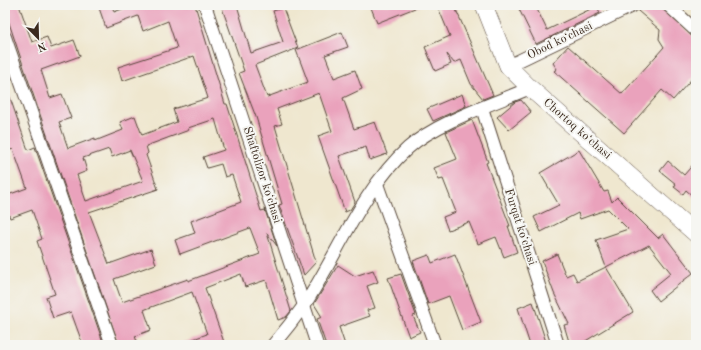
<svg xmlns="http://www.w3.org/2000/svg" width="701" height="350" viewBox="0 0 701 350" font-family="'Old Standard TT',serif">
<rect width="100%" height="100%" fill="#f6f6f2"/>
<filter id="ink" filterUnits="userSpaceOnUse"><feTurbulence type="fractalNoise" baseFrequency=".025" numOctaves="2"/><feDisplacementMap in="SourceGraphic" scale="8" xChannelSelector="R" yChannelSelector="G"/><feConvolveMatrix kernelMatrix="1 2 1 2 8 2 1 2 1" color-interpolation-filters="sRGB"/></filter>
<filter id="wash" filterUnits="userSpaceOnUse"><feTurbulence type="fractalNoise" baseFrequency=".012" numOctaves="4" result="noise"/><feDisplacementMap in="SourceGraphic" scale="16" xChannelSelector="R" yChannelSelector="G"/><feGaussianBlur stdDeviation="0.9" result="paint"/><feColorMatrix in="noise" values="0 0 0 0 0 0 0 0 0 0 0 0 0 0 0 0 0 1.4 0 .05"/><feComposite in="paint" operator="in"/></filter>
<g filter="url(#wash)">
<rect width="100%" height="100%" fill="#efe7cf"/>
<g id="blocks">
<g fill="#eaa2bc" fill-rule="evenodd">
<path d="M5,5H19L32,42L47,37L51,48L74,40L80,56L41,70L50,98L62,94L71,118L59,122L68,148L95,138V141L123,130L120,122L135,116L142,135L177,122L173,109L208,98L194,56L122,81L118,67L177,48L168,21L143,31L138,16L106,28L98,5H112L114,12L133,5H195L225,104H227L261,211L265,210L277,246L267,233L291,311L286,317L278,320L266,280L245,287L241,274L205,288L225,345H180V344L207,334L192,292L146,309L144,310L151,330L135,336L138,345H119L21,59L5,11ZM215,119L224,150L203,157L207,168L221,164L225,177L232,175L241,202L191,221L195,233L175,240L180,254L250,228L260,254L188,281V279L122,302L114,279L156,264L151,249L109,264L89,212L158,189L146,155L148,153L146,146L189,130L188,128ZM109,149L112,157L130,150L143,181L86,201L77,175L87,171L83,158Z"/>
<polygon points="221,5 237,5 251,53 283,42 273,11 283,8 298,48 255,65 267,97 308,82 296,50 342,32 348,47 325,55 334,78 355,70 362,89 343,98 354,129 375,122 387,154 370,160 366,147 339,156 355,202 350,210 345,212 318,136 332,131 319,93 277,109 282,124 275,126 316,262 304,275 279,205 282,204 256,117 239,73 244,71"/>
<polygon points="370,5 420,5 420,6 377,23"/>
<polygon points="437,5 454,5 493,95 483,99 471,84 461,60 454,63 447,54 451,64 435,71 425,47 450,36"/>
<polygon points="517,5 535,5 547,30 597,6 600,13 536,44"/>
<polygon points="641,5 658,5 696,39 696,74 673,100 662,90 624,133 554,71 557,69 553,63 568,46 622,94 664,47 659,39 660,30 638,11"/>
<polygon points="5,89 7,89 28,150 35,147 104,345 83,345 71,312 53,318 46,297 55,294 37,241 42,239 32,210 10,218 5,204 5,196 27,188 13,149 5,152"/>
<polygon points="462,94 466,106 433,121 427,109"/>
<polygon points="521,100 531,112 509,130 497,117 515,102"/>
<polygon points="472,120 488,162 486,163 510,226 508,226 517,252 504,257 496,237 478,244 469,222 448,230 443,217 456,212 443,179 439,180 434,168 457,159 446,132"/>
<polygon points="579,150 604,192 608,191 612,202 617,197 658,238 663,234 693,273 658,301 650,290 671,273 649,245 606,267 596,240 628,229 608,209 580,219 578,213 541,232 534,217 559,205 540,173"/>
<polygon points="668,161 684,175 696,161 696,199 686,190 683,194 674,187 676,184 660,171"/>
<polygon points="455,254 481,322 462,330 449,296 428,304 413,261 429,255 432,263"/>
<polygon points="557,254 566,276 573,273 577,281 606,267 633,312 579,345 570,345 564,325 569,324 554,293 542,261"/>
<polygon points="338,265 355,276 373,270 378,282 367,286 375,308 367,310 370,316 339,327 345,345 326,345 317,319 322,317 314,304"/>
<polygon points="401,274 416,315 413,316 420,332 409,337 388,278"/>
<polygon points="533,302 547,345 530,345 518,308"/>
</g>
</g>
</g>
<g filter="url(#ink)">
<use href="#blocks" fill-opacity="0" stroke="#564639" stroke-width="1"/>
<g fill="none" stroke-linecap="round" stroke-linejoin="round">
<g stroke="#564639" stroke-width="14">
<g id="minor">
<polyline points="205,5 317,345"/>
<polyline points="668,5 696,31"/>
<polyline points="5,37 112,345"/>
<polyline points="508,66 634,5"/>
<polyline points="482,108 558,345"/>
<polyline points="377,184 435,345"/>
<path d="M273,345C284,332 295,318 305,304C339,252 361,191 408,148C437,122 493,104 530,88"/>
</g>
</g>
<g stroke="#564639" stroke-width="18">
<polyline id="secondary" points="484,5 508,66 530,88 696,234"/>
</g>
<use href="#minor" stroke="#fff" stroke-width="12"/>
<use href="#secondary" stroke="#fff" stroke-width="17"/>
</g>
</g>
<g text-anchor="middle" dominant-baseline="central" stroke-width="4" stroke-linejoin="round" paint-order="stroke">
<g font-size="12" fill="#3b2a1e" stroke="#f6f6f2">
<text transform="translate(560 41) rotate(-26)">Obod koʻchasi</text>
<text transform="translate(577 129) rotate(41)">Chortoq koʻchasi</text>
<text transform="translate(262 175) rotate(72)">Shaftolizor koʻchasi</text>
<text transform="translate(520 227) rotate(72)">Furqat koʻchasi</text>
</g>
</g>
<rect width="701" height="350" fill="none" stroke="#f6f6f2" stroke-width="20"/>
<g transform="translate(38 38) rotate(157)" stroke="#f6f6f2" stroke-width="3" paint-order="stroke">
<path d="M0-3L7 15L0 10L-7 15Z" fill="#3b2a1e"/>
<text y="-6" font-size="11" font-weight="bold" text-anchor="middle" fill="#3b2a1e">N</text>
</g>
</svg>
